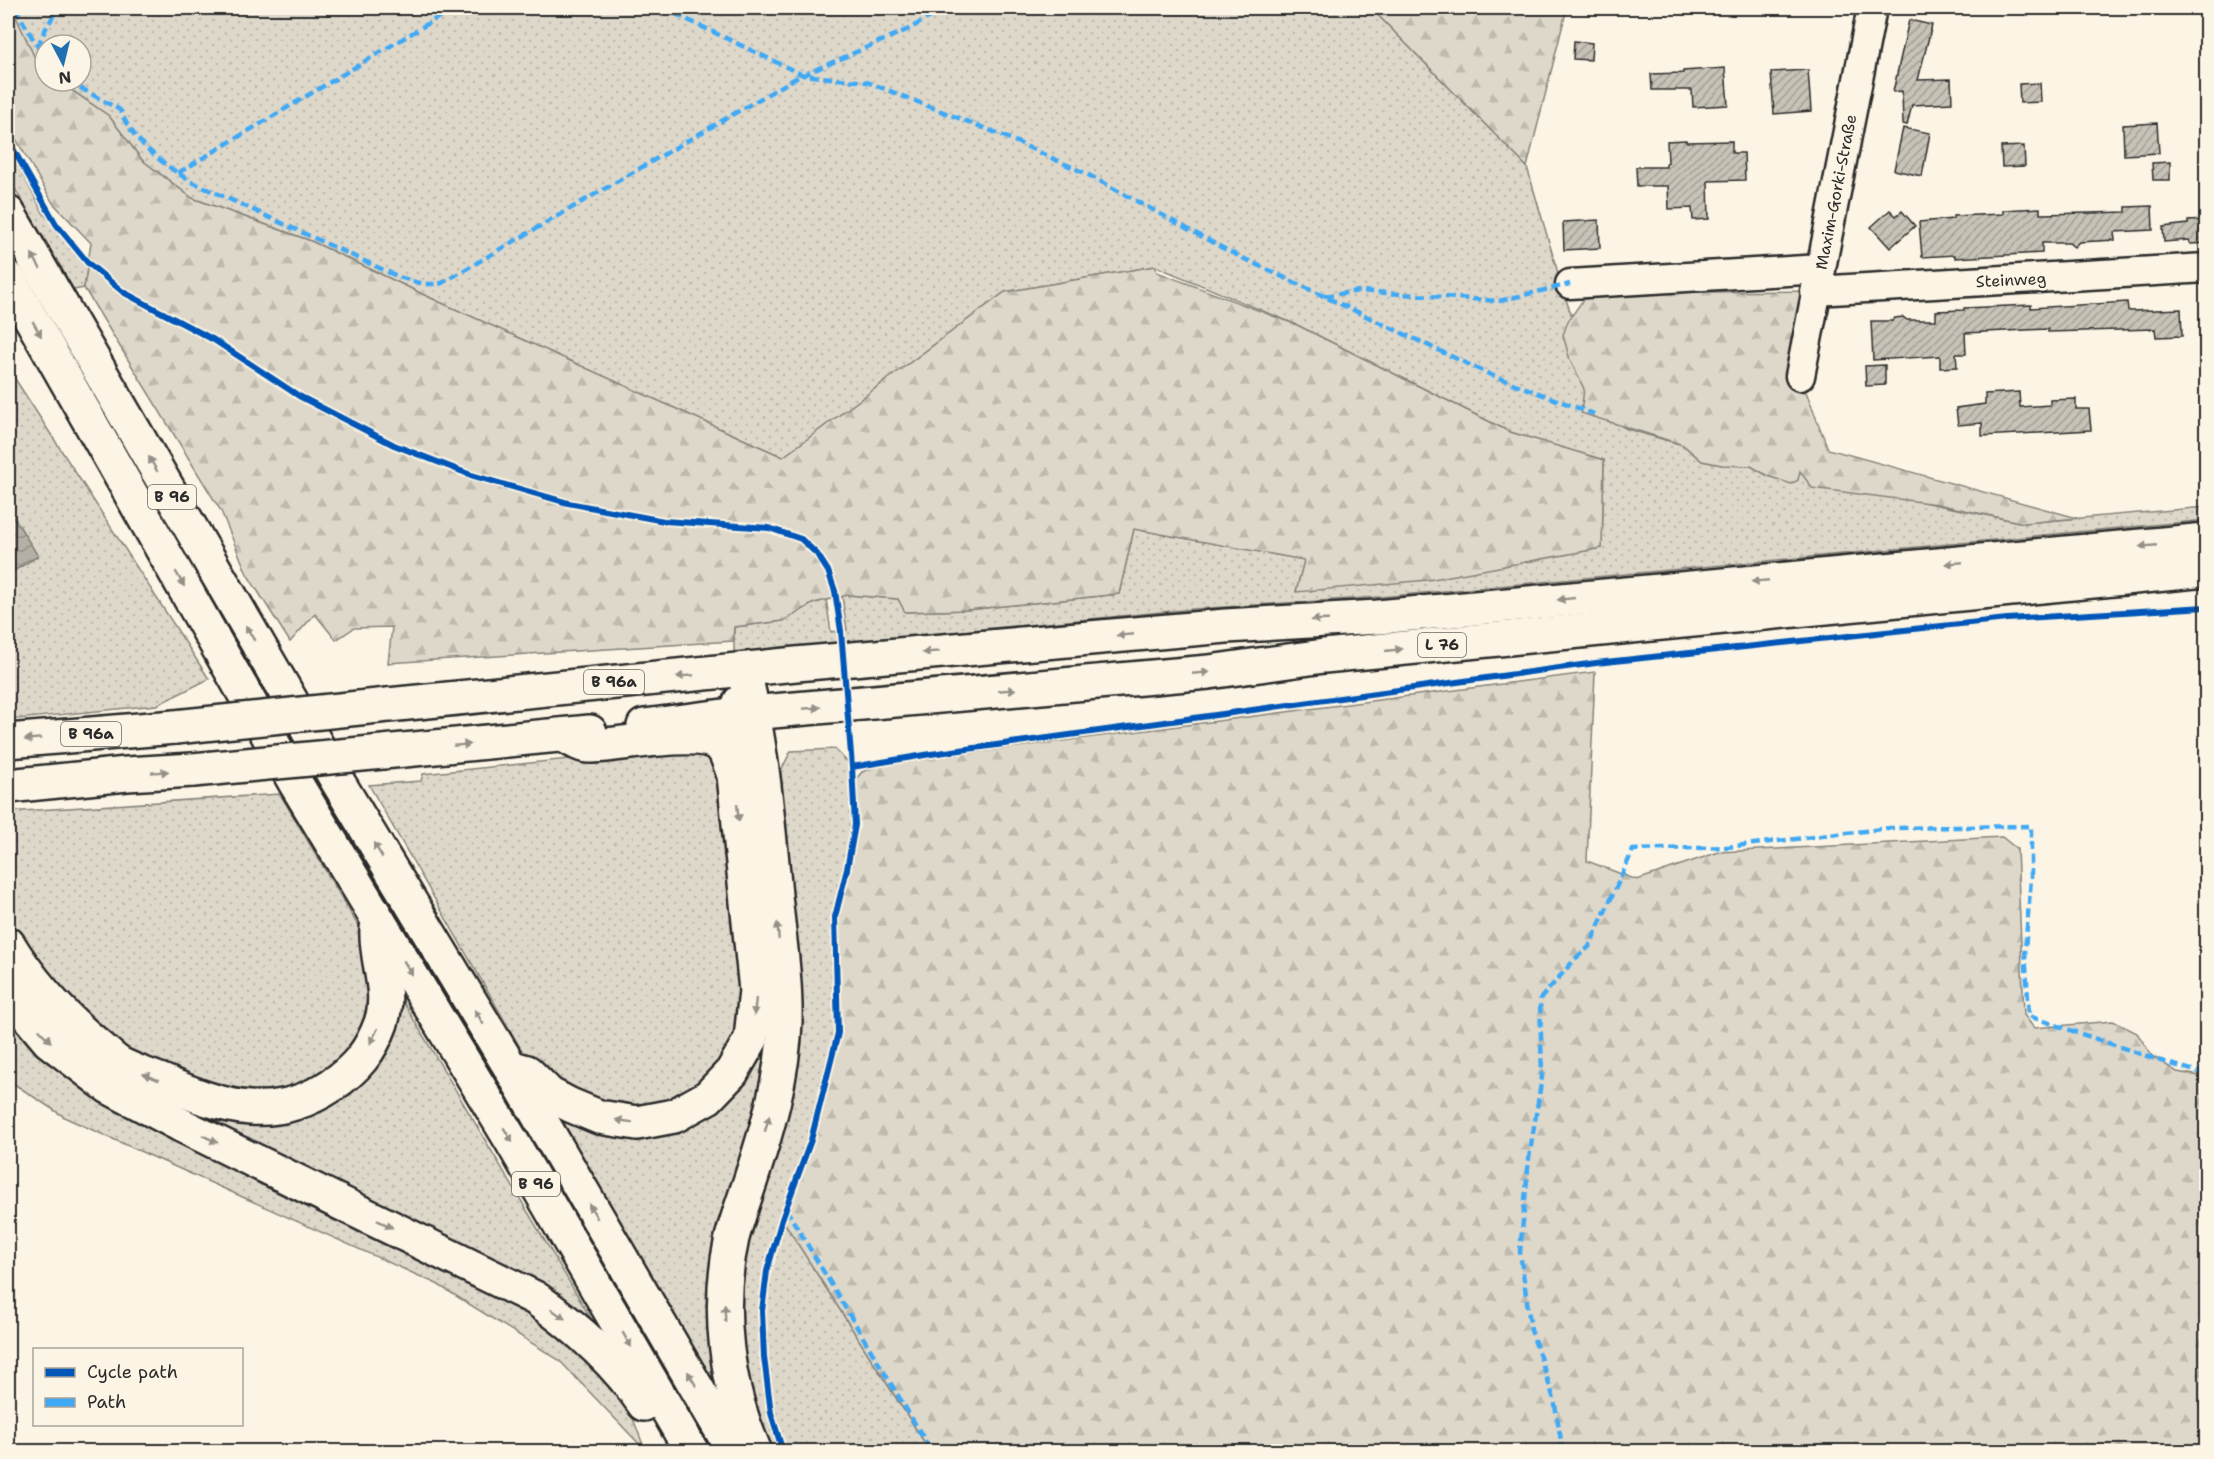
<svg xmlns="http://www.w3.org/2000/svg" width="2214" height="1459" viewBox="0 0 2214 1459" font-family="'Shantell Sans',sans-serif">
<defs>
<pattern id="grass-dots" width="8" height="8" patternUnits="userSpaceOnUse" patternTransform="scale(1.5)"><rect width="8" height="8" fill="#ded8ca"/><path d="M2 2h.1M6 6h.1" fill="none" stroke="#bfbaae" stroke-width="1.8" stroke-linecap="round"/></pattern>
<pattern id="forest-firs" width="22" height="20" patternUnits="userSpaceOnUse" patternTransform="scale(1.5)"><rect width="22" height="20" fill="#ded8ca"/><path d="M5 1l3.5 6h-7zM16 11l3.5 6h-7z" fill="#bfbaae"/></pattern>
<pattern id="water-waves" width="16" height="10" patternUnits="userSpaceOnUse" patternTransform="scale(1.5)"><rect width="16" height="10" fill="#b4b0a5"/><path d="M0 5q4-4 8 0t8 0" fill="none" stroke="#938f87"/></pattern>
<pattern id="building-hatch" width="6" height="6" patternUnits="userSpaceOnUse" patternTransform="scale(1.5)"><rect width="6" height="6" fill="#c8c3b7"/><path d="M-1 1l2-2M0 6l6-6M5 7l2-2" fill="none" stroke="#a39f95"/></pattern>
</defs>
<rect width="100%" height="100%" fill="#fcf5e5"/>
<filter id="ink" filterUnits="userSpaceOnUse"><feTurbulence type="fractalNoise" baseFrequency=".0167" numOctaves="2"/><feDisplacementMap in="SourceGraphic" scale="12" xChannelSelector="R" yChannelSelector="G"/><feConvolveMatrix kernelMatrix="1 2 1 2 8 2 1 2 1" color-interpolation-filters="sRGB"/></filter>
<g filter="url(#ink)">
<g fill="url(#grass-dots)" stroke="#84827a" stroke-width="1.5">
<polygon points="11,8 1371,8 1527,167 1565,297 1609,419 1627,429 1683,445 1702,461 1722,465 1751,466 1768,476 1799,470 1807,478 2024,523 2206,507 2206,520 1380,597 1193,609 734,653 734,627 783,621 814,603 826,599 831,632 847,630 842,596 848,595 898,599 906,612 966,610 1119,594 1134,529 1305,560 1296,591 1602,548 1604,460 1510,432 1297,325 1155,266 1005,292 783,457 435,300 311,241 192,198 142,160 109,116 59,81 81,81 81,45 45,45 45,72 39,67"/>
<polygon points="8,148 44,214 87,268 84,288 74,290 8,177"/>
<polygon points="8,368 209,679 157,705 8,720"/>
<polygon points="686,747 778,776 791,751 835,749 852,767 855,825 847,869 835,917 838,1033 811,1140 782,1219 930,1451 756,1451 680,1325 369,785 421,781 423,774"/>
<polygon points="280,794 602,1337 645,1450 559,1360 437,1284 66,1118 8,1080 8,812"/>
</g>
<g fill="url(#forest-firs)" stroke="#84827a" stroke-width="1.5">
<polygon points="8,8 12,8 39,67 45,72 45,81 58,81 109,116 142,160 192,198 311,241 435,300 783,457 1005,292 1155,266 1157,272 1297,325 1510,432 1604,460 1602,548 1428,580 1296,592 1304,560 1134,529 1119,594 966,610 905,612 898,599 848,595 814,603 783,621 734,627 733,641 388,663 392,627 354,628 336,640 315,614 290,642 247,574 221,511 84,288 91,243 53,203 8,125"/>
<polygon points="1371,8 1567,8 1527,167"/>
<polygon points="1815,291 1800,376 1828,449 2077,518 2024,523 1937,504 1812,488 1800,471 1798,480 1791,484 1768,476 1751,466 1722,465 1702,461 1683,445 1581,413 1584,389 1570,360 1563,335 1568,321 1588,293"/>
<polygon points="1595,672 1587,861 1637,880 1719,852 2002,837 2017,849 2024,1015 2034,1028 2113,1021 2137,1033 2152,1056 2177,1072 2206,1077 2206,1451 930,1451 782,1219 811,1140 838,1033 835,917 847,869 855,825 852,784 862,772 876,767 932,758"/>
</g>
<polygon fill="url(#water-waves)" stroke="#7d7b74" stroke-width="1.5" points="8,508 38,556 14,571 8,561"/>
<g fill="url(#building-hatch)" stroke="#2b2b2b" stroke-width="1.5">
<polygon points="1909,20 1932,25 1918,80 1951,79 1952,103 1912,105 1907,125 1903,124 1902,91 1893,92"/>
<polygon points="1574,41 1592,43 1591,60 1573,59"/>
<polygon points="1725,68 1728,105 1693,107 1692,90 1652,90 1651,74 1683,73 1683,71"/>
<polygon points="1808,70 1811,111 1774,114 1771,72"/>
<polygon points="2040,83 2041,102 2020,103 2019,84"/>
<polygon points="2157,123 2159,153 2124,155 2123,125"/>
<polygon points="1903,128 1930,133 1922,176 1894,170"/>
<polygon points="1686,140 1686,142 1732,141 1732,153 1744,153 1745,180 1708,181 1709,219 1693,220 1692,208 1669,209 1668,186 1637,186 1636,167 1666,167 1666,164 1668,163 1667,141"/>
<polygon points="2024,146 2025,166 2002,167 2001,147"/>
<polygon points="2170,162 2170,180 2153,180 2152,163"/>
<polygon points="2152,206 2153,230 2114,232 2115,240 2079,242 2074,247 2069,243 2042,243 2042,253 1955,258 1955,255 1922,257 1919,222 1953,219 1953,216 2003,214 2003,210 2040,208 2040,214 2090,213 2126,212 2126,207"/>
<polygon points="1890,210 1896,216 1902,211 1915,226 1890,248 1871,227"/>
<polygon points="1599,220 1600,248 1564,250 1563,222"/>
<polygon points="2206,220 2206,243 2190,244 2189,240 2164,242 2163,227 2188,224 2188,221"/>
<polygon points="2127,302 2128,310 2130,311 2181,309 2182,336 2156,337 2155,329 2048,332 2048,329 1965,333 1966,354 1956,354 1957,367 1940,368 1940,356 1873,360 1871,321 1892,321 1895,318 1903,317 1907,320 1936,320 1936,311 1964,310 1964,308 2031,305 2031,308"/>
<polygon points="1885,365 1885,385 1866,386 1865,366"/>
<polygon points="2019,392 2020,407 2050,405 2050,400 2076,399 2076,409 2089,409 2091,430 1982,436 1982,423 1958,425 1956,408 1985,404 1985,394"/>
</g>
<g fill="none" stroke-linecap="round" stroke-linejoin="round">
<g stroke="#2b2b2b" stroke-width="33">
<g id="minor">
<polyline points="1570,284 1821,269"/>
<polyline points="1815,291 2206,268"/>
<polyline points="1800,376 1872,8"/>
</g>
</g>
<g stroke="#2b2b2b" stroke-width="38">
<g id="major">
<polyline points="388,705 796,664 1226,626 1378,617 2206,540"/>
<polyline points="644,726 739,714 1209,672 1324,656 2206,570"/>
<polyline points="8,741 175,727"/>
<polyline points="404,750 590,732"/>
<polyline points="8,786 127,774 193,770"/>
</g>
</g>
<g stroke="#2b2b2b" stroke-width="38">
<g id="highway">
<polyline points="8,213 338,782 510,1067 734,1452"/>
<polyline points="8,278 296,784 511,1140 692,1452"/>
<path d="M744,671C762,745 768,820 775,895C779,937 786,980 785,1022C783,1077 767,1130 750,1182C744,1200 737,1219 732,1238C716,1309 726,1386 755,1452"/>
<path d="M563,735C571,739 581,746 589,746C618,747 706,724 724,750C728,757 731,767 734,775"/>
<path d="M8,944C32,983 62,1016 97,1045C104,1051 111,1058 118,1063C132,1071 150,1076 164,1082C223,1108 274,1124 332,1085C356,1069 371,1051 381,1023C392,991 375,960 377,929"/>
<path d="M8,992L49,1041L109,1087L179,1124L535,1298C578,1328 615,1361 644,1404"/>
<polyline points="516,1069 527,1072 549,1094 570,1105 599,1117 637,1123 674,1116 708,1097 732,1072 751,1039 756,990 734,775 740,702"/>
</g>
</g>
<use href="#minor" stroke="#fcf5e5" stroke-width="28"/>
<use href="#major" stroke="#fcf5e5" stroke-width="33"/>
<use href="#highway" stroke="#fcf5e5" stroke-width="33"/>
<g stroke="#2b2b2b" stroke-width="38" stroke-linecap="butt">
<g id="major-bridge">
<polyline points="175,727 388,705"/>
<polyline points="193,770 404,750"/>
</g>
</g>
<use href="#major-bridge" stroke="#fcf5e5" stroke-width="33"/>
<g stroke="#3fa9f5" stroke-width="4.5" stroke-dasharray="9 4.5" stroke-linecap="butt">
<polyline points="15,8 45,59"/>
<polyline points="663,8 803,75 867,82 999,134 1087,174 1230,252 1491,375 1594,414"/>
<polyline points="38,47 45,30 58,8"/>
<path d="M68,81L120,110C132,141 163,164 190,181L399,277C415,282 426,286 442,283L794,79L909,29L946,8"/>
<polyline points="178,173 454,8"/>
<polyline points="1324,296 1360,291 1499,301 1570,284"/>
<polyline points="786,1209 932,1452"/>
<polyline points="1563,1452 1554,1399 1531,1330 1520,1252 1529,1158 1542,1077 1540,999 1576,958 1589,947 1633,850 1727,847 1890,828 2031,826 2031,879 2025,950 2029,1016 2164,1062 2206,1074"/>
</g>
<g stroke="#fcf5e5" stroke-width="10">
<g id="cycleway">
<polyline points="8,140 56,224 88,263 123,292 214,340 299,396 394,445 471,475 568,503 664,521 769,528 801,539 817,554 828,571 835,591 841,631 852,767 855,825 847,869 835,917 838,1033 811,1140 782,1219 767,1271 762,1311 764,1357 771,1413 783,1452"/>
<polyline points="852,767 931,754 1596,663 2007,619 2206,607"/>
</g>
</g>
<use href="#cycleway" stroke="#0057b8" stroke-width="6"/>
</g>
<defs><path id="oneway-solid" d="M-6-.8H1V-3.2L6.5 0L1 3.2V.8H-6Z" transform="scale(1.5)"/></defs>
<g fill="#949088">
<use href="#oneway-solid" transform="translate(36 261) rotate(-120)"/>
<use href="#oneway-solid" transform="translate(37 329) rotate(60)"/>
<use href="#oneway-solid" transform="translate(153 464) rotate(-120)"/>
<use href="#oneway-solid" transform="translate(2148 546) rotate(175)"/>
<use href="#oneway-solid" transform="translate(1954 563) rotate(175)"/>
<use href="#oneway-solid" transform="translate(180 579) rotate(60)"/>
<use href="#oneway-solid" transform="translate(1760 581) rotate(175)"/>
<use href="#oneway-solid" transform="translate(1566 599) rotate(174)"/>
<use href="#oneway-solid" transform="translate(1320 620) rotate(178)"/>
<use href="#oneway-solid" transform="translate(250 633) rotate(-120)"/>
<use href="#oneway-solid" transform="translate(1125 635) rotate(175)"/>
<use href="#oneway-solid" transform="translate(1394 650) rotate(-6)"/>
<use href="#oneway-solid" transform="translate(931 652) rotate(175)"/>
<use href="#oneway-solid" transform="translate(1201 673) rotate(-5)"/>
<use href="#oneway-solid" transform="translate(685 676) rotate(175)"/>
<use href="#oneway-solid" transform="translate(1007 690) rotate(-5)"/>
<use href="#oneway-solid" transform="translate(812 708) rotate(-5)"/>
<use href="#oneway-solid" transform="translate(33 739) rotate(175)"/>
<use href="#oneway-solid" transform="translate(462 745) rotate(-5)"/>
<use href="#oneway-solid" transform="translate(160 772) rotate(-4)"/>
<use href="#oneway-solid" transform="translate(738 813) rotate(84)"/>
<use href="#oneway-solid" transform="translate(378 850) rotate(-121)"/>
<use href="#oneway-solid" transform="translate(778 931) rotate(-95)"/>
<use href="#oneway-solid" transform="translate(408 968) rotate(59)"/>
<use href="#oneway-solid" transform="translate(755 1007) rotate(96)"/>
<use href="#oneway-solid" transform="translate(479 1017) rotate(-121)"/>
<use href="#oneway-solid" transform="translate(45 1036) rotate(46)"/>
<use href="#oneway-solid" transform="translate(374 1036) rotate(117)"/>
<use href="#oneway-solid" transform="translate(151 1077) rotate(-157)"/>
<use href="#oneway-solid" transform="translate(624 1121) rotate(-171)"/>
<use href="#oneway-solid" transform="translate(767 1124) rotate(-74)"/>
<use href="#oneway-solid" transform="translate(508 1135) rotate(59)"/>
<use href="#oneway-solid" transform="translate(210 1139) rotate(26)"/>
<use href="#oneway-solid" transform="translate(593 1211) rotate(-120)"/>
<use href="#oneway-solid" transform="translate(385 1224) rotate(26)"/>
<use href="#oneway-solid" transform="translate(725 1313) rotate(-92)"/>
<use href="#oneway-solid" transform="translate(558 1314) rotate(35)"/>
<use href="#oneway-solid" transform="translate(627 1340) rotate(60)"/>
<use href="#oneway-solid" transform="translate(692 1379) rotate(-120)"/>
</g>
</g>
<g text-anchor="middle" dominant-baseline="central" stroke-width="5" stroke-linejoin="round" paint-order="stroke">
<g fill="#fcf5e5" stroke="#6a6863" stroke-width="1.5">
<rect x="148" y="485" width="48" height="24" rx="4.5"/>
<rect x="1418" y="633" width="48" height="24" rx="4.5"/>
<rect x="584" y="670" width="60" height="24" rx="4.5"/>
<rect x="61" y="722" width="60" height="24" rx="4.5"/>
<rect x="512" y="1172" width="48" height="24" rx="4.5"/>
</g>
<g font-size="15" font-weight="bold" fill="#2b2b2b">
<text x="172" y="497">B 96</text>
<text x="1442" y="645">L 76</text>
<text x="614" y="682">B 96a</text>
<text x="91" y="734">B 96a</text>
<text x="536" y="1184">B 96</text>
</g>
<g font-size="16" fill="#2b2b2b" stroke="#fcf5e5">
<text transform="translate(1836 192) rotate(-79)">Maxim-Gorki-Straße</text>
<text transform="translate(2011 280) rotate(-3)">Steinweg</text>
</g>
</g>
<rect width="2214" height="1459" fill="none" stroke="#fcf5e5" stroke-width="30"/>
<rect x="15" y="15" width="2184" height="1429" fill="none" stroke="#2b2b2b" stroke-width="2" filter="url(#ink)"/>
<rect x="33" y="1348" width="210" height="78" fill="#fcf5e5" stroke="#a8a49b" stroke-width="1.5"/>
<rect x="45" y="1368" width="30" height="9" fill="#0057b8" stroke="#a8a49b" stroke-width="1.5"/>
<text x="87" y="1378" font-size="18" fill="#2b2b2b">Cycle path</text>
<rect x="45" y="1398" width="30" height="9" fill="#3fa9f5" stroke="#a8a49b" stroke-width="1.5"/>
<text x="87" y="1408" font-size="18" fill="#2b2b2b">Path</text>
<g transform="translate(63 63) rotate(173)"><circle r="28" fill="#fcf5e5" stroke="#a8a49b" stroke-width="1.5"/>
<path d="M0-4.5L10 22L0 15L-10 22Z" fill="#1f6fb2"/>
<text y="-9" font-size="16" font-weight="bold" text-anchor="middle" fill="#2b2b2b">N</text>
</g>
</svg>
